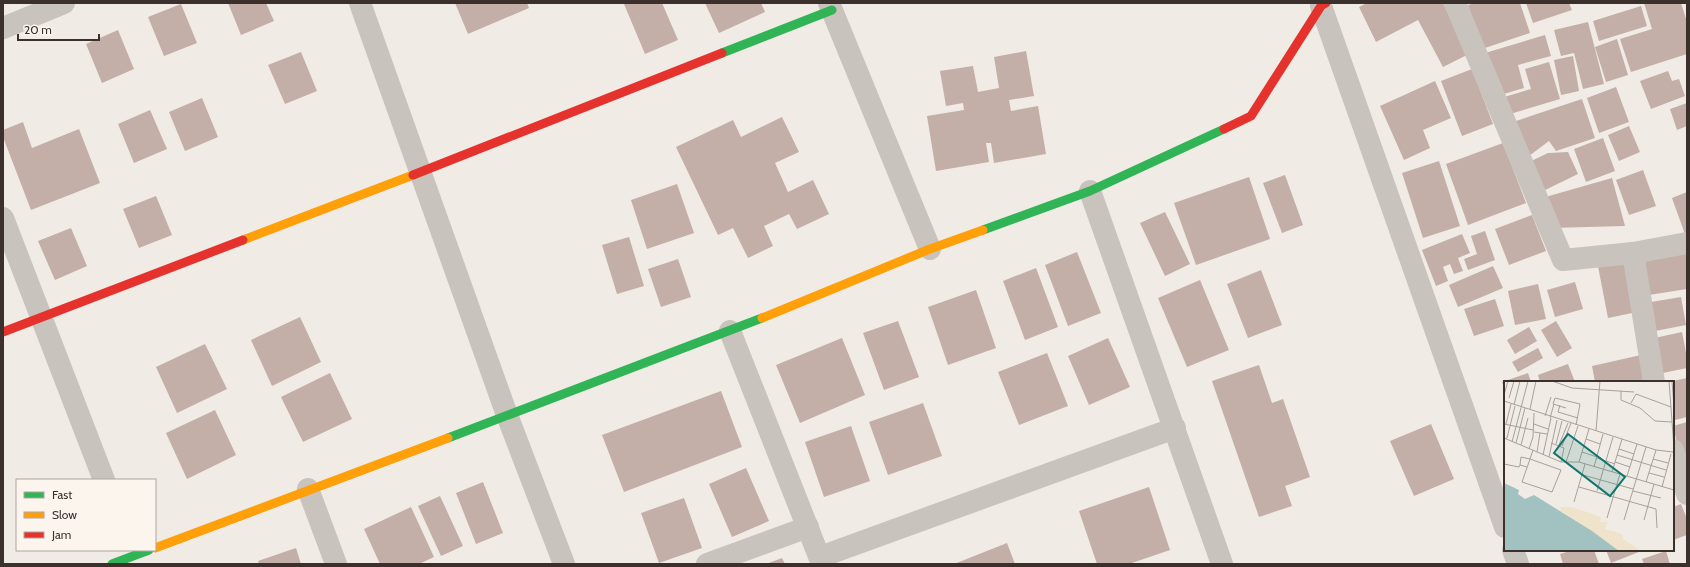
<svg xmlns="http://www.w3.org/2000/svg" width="1690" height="567" viewBox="0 0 1690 567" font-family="Cabin,sans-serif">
<rect width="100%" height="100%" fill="#f0ebe5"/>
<g fill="#c3afa7">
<polygon points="228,3 266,3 274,21 241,35"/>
<polygon points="455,3 527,3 529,8 468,34"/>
<polygon points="627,3 662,3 678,40 645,54 624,4"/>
<polygon points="705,3 761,3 765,12 719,33"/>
<polygon points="1367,3 1443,3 1469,54 1443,67 1418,20 1376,42 1359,7"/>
<polygon points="1475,3 1520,3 1530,33 1482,49 1468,5"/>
<polygon points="1526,3 1569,3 1572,10 1533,23"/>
<polygon points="1644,3 1681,3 1687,22 1687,54 1631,72 1620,39 1652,29"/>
<polygon points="181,4 197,43 164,56 148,17"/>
<polygon points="1641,6 1647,26 1599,41 1593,21"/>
<polygon points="1588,22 1604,84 1583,89 1574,53 1561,56 1554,30"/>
<polygon points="118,30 134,69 102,83 86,44"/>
<polygon points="1545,35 1551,56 1518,65 1524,88 1497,96 1485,53"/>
<polygon points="1617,39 1628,75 1606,82 1595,47"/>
<polygon points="1026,51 1034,96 1009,100 1011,111 1038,106 1046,154 994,163 991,143 986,143 989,162 936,171 927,116 964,110 963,103 946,106 940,71 973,66 978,92 999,88 994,57"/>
<polygon points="301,52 317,91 285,104 268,65"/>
<polygon points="1573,56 1579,91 1561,95 1554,60"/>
<polygon points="1549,62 1560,99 1507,115 1501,98 1531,89 1525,69"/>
<polygon points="1472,69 1493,124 1462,136 1441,81"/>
<polygon points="1668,71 1672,81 1679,79 1685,96 1651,109 1640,81"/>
<polygon points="1435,81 1451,118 1423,130 1430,148 1404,160 1380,106"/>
<polygon points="1616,87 1629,122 1599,133 1587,98"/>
<polygon points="202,98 218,137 185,151 169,112"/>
<polygon points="1582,99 1595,138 1556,151 1549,141 1525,159 1513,122"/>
<polygon points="1687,103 1687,126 1677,130 1670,109"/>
<polygon points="150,110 167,149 134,163 118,124"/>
<polygon points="782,117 799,152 775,163 788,192 813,180 829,214 797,229 789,214 764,226 773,246 748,258 733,228 718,235 676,147 733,120 741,137"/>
<polygon points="23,122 32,148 79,129 100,183 31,210 3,137 3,130"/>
<polygon points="1629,126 1640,152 1619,161 1608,135"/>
<polygon points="1603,138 1615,171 1586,182 1574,149"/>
<polygon points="1503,143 1526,203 1468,225 1446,164"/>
<polygon points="1568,152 1578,174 1541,192 1527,163 1548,153"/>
<polygon points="1439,161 1460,226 1423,238 1402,173"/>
<polygon points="1643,170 1656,206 1629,215 1616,180"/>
<polygon points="1285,175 1303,225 1282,233 1263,183"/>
<polygon points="1249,177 1270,239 1196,265 1174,203"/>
<polygon points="1612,178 1625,226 1550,228 1542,198"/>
<polygon points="677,184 694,233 647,249 631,200"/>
<polygon points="1687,192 1687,236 1686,237 1672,198"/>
<polygon points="156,196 172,235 139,248 123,209"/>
<polygon points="1165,212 1190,264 1165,276 1140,223"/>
<polygon points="1532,215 1546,251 1509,265 1495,229"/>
<polygon points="71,228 87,266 55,280 38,241"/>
<polygon points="1485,231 1495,260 1468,270 1464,259 1477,254 1471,236"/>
<polygon points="1462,234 1470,253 1458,258 1463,271 1454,274 1450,264 1443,267 1448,281 1436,286 1422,250"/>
<polygon points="629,237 644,286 617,294 602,245"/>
<polygon points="1687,249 1687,289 1649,295 1643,256"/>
<polygon points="1077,252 1101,313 1068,326 1045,265"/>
<polygon points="678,259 691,297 661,307 648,269"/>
<polygon points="1597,261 1628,265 1637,312 1608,318"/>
<polygon points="1493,266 1503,288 1458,307 1449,285"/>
<polygon points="1036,268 1058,327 1025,340 1003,281"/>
<polygon points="1261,270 1282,325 1248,338 1227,284"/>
<polygon points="1200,280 1229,350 1187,367 1158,298"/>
<polygon points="1575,282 1583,309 1555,317 1547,290"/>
<polygon points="1538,284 1546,319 1515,325 1508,291"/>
<polygon points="976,290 996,348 948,365 928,307"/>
<polygon points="1681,297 1686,325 1650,332 1645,303"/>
<polygon points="1495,299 1504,326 1474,336 1464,309"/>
<polygon points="300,317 321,362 272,386 251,340"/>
<polygon points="898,321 919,377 884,390 863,333"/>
<polygon points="1556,321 1572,348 1557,357 1541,330"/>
<polygon points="1529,327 1537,341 1515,354 1507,340"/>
<polygon points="1682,332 1687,358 1687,368 1658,374 1650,339"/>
<polygon points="842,338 865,395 800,423 776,365"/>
<polygon points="1108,338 1130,387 1089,405 1068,356"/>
<polygon points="205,344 227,389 177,413 156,367"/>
<polygon points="1538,348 1543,358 1518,372 1512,362"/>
<polygon points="1047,353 1068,406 1019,425 998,372"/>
<polygon points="1641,355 1647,382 1595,382 1592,366"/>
<polygon points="1568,364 1575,382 1540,382 1538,375"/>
<polygon points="1259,365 1272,403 1283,399 1310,477 1285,486 1292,506 1259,517 1212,381"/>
<polygon points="330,373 352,419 303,442 281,397"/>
<polygon points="1528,373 1531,382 1505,382 1505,390 1502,382"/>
<polygon points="1687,378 1687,417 1675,420 1673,413 1673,381"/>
<polygon points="721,391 742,447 624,492 602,435"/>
<polygon points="923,403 942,456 888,475 869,422"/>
<polygon points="215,410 236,455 187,479 166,433"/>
<polygon points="1687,422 1687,465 1682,466 1673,426"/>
<polygon points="1431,424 1454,479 1414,496 1390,441"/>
<polygon points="851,426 870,481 824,497 805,442"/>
<polygon points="746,468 769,521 732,537 709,484"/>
<polygon points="483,482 503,533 476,544 456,493"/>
<polygon points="1149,487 1170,550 1129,564 1097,564 1079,511"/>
<polygon points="440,496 463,546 441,556 418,506"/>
<polygon points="684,498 702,548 659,563 641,513"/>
<polygon points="1681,504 1687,519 1687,535 1673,540 1673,507"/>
<polygon points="411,507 434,557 419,564 380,564 364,529"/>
<polygon points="1007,543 1015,564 954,564"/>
<polygon points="296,548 301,564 259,564 258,561"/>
<polygon points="1573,550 1594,550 1599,564 1563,564 1560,554"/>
<polygon points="1606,550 1644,550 1611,563"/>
<polygon points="1666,551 1670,564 1644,564 1642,559"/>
<polygon points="782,558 785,564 766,564"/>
</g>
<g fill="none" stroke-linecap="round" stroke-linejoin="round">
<g stroke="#c9c3be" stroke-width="22">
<polyline points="360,3 507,415 564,564"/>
<polyline points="829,3 930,249"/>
<polyline points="1455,3 1563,260 1633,253 1687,243"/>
<polyline points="1321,6 1505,527"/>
<polyline points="3,28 64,3"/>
<polyline points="1090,191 1222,564"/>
<polyline points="3,218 104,480"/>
<polyline points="1633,253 1654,382"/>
<polyline points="730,331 822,564"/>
<polyline points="1673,450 1687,494"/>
<polyline points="308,489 336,564"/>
<polyline points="1513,550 1518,564"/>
<polyline points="820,557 1175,428"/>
<polyline points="707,564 808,527"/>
</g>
<g stroke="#30b455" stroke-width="9">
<polyline points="722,53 832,10"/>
<polyline points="983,230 1090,191 1224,129"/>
<polyline points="448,438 762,318"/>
<polyline points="112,564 149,550"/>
</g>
<g stroke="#ff9f0a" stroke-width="9">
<polyline points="243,240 413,175"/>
<polyline points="762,318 930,249 983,230"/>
<polyline points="155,548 448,438"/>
</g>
<g stroke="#e5322d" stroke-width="9">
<polyline points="1224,129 1251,116 1321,6 1326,3"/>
<polyline points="413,175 722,53"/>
<polyline points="3,332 243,240"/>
</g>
</g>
<g transform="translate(1504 381)">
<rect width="170" height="170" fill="#f0ebe5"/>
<path d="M56,126H68L94,135L97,137L96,141H104L101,148L118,153L119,158L137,170H115L57,130Z" fill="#efe3cc"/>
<path d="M0,102L15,109L14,113L21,118L30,114L88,150L115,170H0Z" fill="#a1c2c1"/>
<path fill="none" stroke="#a8a09b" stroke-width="1" d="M48,0L68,7L130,11M165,0L170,67M168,0L170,26M117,10V19L136,27L151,40L168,41M0,14L4,0M5,17L10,0M0,20L152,69L169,71M127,22L132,13L167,26M10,24L16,0M56,24L54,31L74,37M62,27L49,23L51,17L76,23L72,44M26,28L32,0M41,35L47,16M46,37L50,23M0,43L29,49M2,43L7,23M30,43L44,48M92,50L96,0M30,51L43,53M0,57L57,81H75L170,109M0,58L3,57L11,25M82,58L96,63M8,61L24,0M12,62L21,27M47,62L60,67L57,81M52,63L58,40M17,64L24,37M55,64L64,42M58,65L67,42M25,68L29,56L30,32M115,68L130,73M33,71L36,52M78,71L93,76M39,74L47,37M113,74L162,89M45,76L53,39M93,77L111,83M149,78L164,82M62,81L74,45M75,81L85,48M111,81L126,86M0,83L15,86L16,84M23,86L16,84L17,76L26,78L57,89L48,111L18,101L26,78L29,69M90,86L99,53M108,91L118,58M145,92L160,96M79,94L129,108M123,95L133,63M142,101L152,69M75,106L152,128L153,147M158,106L167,73M93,110L109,56M129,110L157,117M70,121L81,83M103,137L116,93M120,139L142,66M140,139L150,103"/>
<path fill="#0f766e" fill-opacity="0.15" stroke="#0f766e" stroke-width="2" d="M64,53L121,96L106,115L50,72Z"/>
<rect width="170" height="170" fill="none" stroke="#3b302b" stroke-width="2"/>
</g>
<rect width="1690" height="567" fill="none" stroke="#3b302b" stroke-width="8"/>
<rect x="16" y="479" width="140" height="72" fill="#fbf5ee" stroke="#aea6a0"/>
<rect x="24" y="492" width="20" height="6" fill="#30b455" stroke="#aea6a0"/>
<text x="52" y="499" font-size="12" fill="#3b302b">Fast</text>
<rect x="24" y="512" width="20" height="6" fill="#ff9f0a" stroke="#aea6a0"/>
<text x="52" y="519" font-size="12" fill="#3b302b">Slow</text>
<rect x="24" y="532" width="20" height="6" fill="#e5322d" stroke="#aea6a0"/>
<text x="52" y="539" font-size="12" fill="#3b302b">Jam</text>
<path d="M18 34v6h81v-6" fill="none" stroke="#3b302b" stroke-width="2"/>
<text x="24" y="34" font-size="12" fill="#3b302b" stroke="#fbf5ee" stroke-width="3" paint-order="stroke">20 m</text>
</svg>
